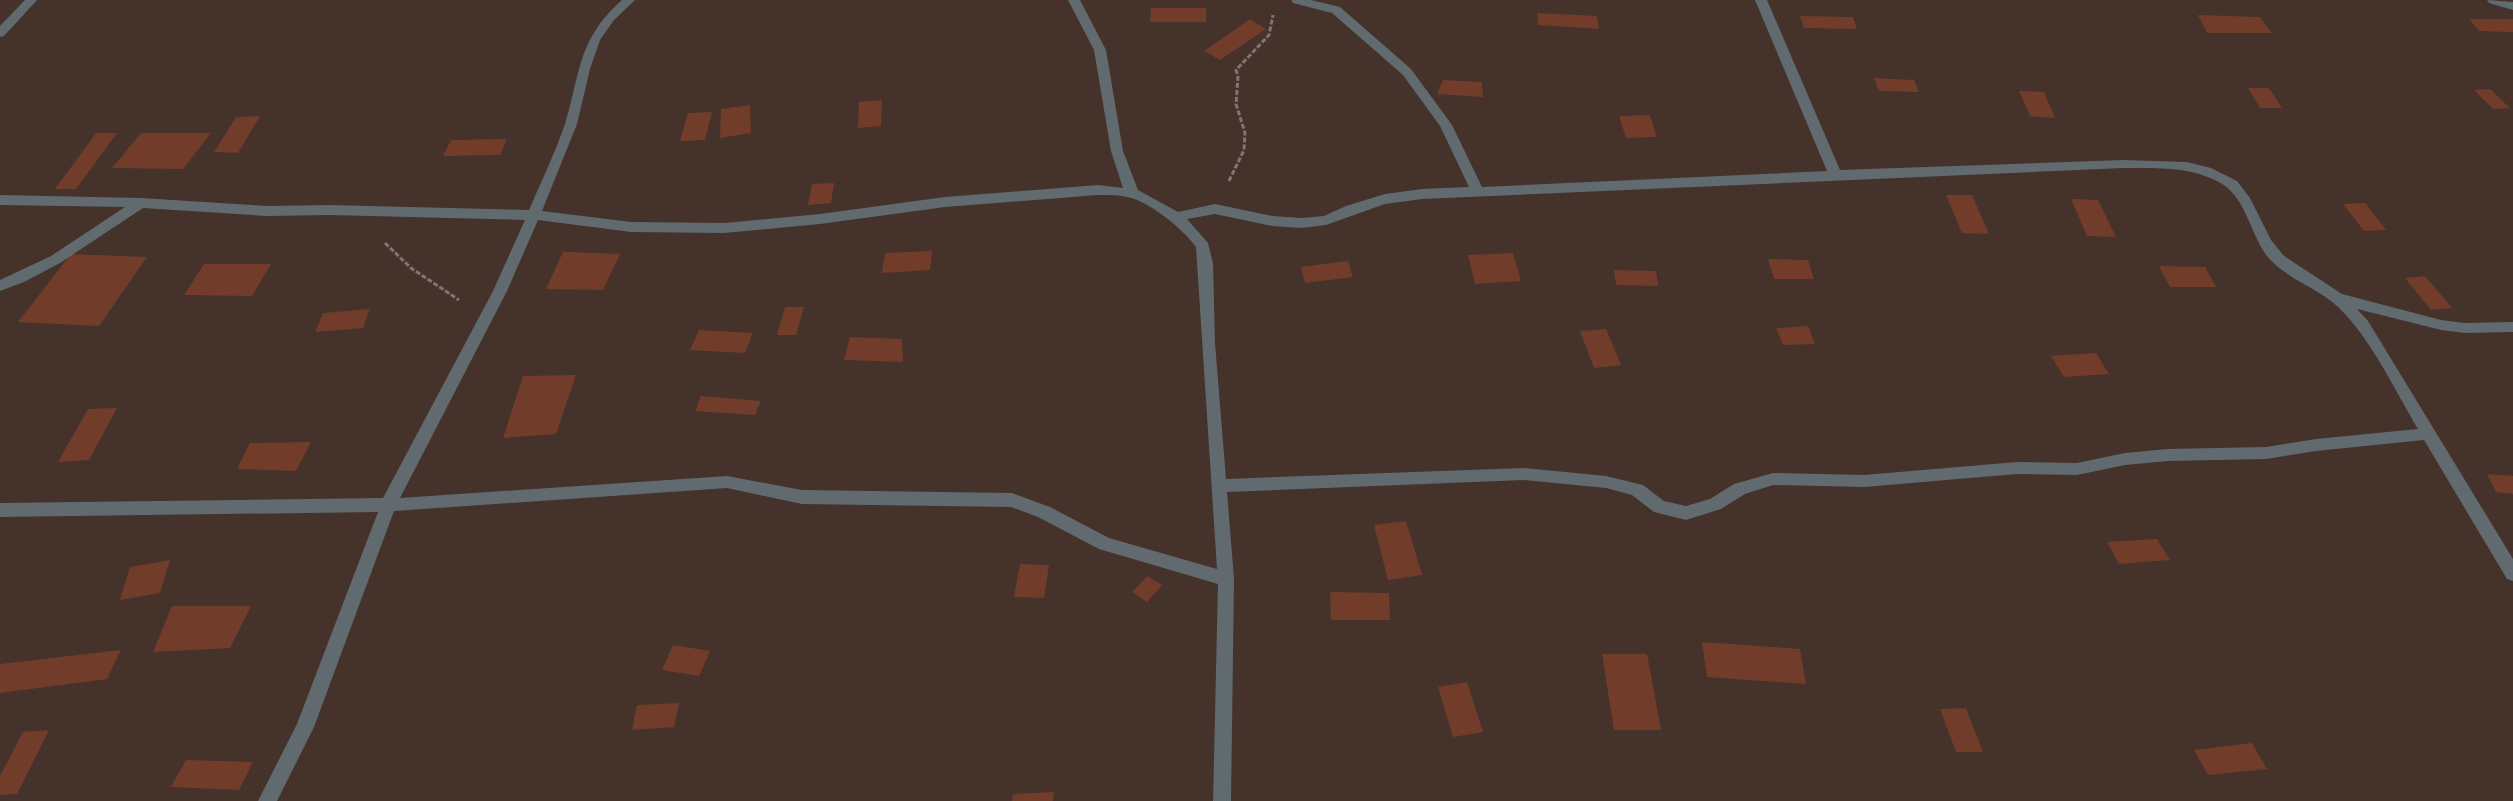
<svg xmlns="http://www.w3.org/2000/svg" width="2513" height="801" viewBox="0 0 2513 801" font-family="Manrope,sans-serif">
<rect width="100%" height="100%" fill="#44322b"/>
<g fill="#723c2b">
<polygon points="1151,8 1206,8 1206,22 1150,22"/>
<polygon points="1537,13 1597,16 1599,29 1538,25"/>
<polygon points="2198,15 2260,17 2272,33 2207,33"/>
<polygon points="1800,16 1853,17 1857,29 1804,28"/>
<polygon points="1250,19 1266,29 1220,60 1204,51"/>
<polygon points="2469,19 2513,19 2513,32 2479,31"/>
<polygon points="1874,78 1914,80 1919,92 1879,91"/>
<polygon points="1443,80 1482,82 1483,97 1437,94"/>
<polygon points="2248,88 2269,88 2282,108 2260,108"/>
<polygon points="2490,89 2510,108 2493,109 2474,90"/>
<polygon points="2019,91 2044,92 2055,118 2030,116"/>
<polygon points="882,100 881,126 858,128 859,102"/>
<polygon points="750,105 751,133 720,138 721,109"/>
<polygon points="712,112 705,140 680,141 688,113"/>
<polygon points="1650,115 1657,137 1626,138 1619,116"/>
<polygon points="260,116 238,153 214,152 236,117"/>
<polygon points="96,133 117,133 76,189 55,189"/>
<polygon points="141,133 211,133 183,169 112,168"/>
<polygon points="507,139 500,155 443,156 451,140"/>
<polygon points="834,183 831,203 808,205 812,184"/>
<polygon points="1946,195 1972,195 1989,234 1962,233"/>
<polygon points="2071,199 2098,200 2116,237 2087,236"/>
<polygon points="2365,203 2386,230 2364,231 2343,204"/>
<polygon points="932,251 930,270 882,273 885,253"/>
<polygon points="563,252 569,252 620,254 603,290 546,289"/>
<polygon points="1513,253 1521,281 1475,284 1468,255"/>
<polygon points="71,254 147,257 99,326 18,322"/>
<polygon points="1768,259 1808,260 1814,279 1774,279"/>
<polygon points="1348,261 1353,277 1305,283 1301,267"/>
<polygon points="204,264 271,264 252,296 184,295"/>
<polygon points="2159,266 2205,267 2216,287 2170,287"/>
<polygon points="1614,270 1656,271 1658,286 1616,285"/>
<polygon points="2425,276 2452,308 2431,310 2405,278"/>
<polygon points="785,307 804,307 796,335 777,335"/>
<polygon points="370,309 363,328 315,332 323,313"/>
<polygon points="1808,326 1815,344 1783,345 1776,328"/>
<polygon points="1606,329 1621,365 1594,368 1580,331"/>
<polygon points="699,330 753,333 745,353 690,350"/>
<polygon points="850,337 902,339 903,362 844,360"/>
<polygon points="2096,353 2109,374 2064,377 2051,356"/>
<polygon points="576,375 556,434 503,438 523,376"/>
<polygon points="701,396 761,401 755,415 695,411"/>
<polygon points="117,408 89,460 58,462 88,409"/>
<polygon points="311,442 296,471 237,469 250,443"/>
<polygon points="2487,474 2513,476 2513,494 2496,492"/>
<polygon points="1406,521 1422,575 1388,580 1374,525"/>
<polygon points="2157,539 2170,560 2119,564 2107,542"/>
<polygon points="170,560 160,593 120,600 130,567"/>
<polygon points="1020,564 1049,565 1044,598 1014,597"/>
<polygon points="1147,576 1162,585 1147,602 1132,592"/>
<polygon points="1330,592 1389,593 1390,620 1331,620"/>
<polygon points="172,606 251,606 230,648 153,652"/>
<polygon points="1702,642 1800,649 1806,684 1707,677"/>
<polygon points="673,645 710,651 699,676 662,670"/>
<polygon points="121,650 107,679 0,693 0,664"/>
<polygon points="1602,654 1647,654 1661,730 1614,730"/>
<polygon points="1467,682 1483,732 1453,737 1438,687"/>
<polygon points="679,703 674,727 632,730 637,705"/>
<polygon points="1966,708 1983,752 1956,752 1940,709"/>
<polygon points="49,730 17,794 0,795 0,776 23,732"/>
<polygon points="2252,743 2267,769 2208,775 2194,750"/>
<polygon points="186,760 253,762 239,790 171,787"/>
<polygon points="1054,792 1053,801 1012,801 1013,794"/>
</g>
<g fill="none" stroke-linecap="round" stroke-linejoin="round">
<g stroke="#84746e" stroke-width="3" stroke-dasharray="5 2" stroke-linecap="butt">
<polyline points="1229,181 1244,150 1245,133 1236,104 1238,76 1236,70 1269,35 1273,15"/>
<polyline points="385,243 411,268 459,300"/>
</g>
<g fill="#616a6e" fill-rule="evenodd">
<polygon points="25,0 37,0 4,36 0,37 0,26"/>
<path d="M622,0H635L614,20L600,40L590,69L577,124L542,211L631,222L724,223L820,214L945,197L1098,185L1123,188L1111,151L1094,50L1068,0H1080L1106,50L1123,151L1138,190L1178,212L1215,204L1272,216L1302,218L1324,216L1346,206L1385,194L1422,189L1469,187L1440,126L1403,75L1332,13L1293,3L1291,0H1311L1340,7L1411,69L1452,125L1482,187L1827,171L1755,0H1767L1840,170L2123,160L2187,162L2211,168L2237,181L2250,198L2271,240L2284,256L2342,294L2441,320L2465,323L2513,322V332L2465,333L2441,330L2357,309L2368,321L2513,559V581L2507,579L2424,440L2316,451L2266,459L2168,461L2125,465L2077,475L2017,474L1864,487L1773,485L1745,494L1721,509L1686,520L1654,512L1632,495L1606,488L1523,480L1227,492L1234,579L1231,801H1213L1218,584L1099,549L1038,517L1011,507L802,504L727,488L394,511L314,727L277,801H258L297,724L378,512L0,517V503L383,498L493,291L525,220L330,215L267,216L143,208L60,263L24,282L0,291V280L51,256L125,207L0,205V195L141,198L267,206L330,205L529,210C541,182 555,153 565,124C581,72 577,40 622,0ZM2123,168C2154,168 2188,166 2217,181C2246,195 2249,232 2267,256C2286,279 2316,287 2337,306C2371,338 2394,389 2418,429L2316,439L2266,447L2168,449L2125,453L2077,463L2017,462L1864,475L1773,473L1734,484L1710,499L1686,506L1664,501L1643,485L1606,476L1523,468L1226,479L1215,343L1213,263L1208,243L1187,219L1215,214L1272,226L1302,228L1326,225L1385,204L1422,199ZM1098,195C1107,195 1118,195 1127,197C1149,201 1183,229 1196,247L1217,569L1109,538L1050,507L1012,493L802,490L727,476L400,498L507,291L538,220L631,232L724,233L820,224L945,207Z"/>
<polygon points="2487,0 2513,2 2513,10 2489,3"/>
</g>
</g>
</svg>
